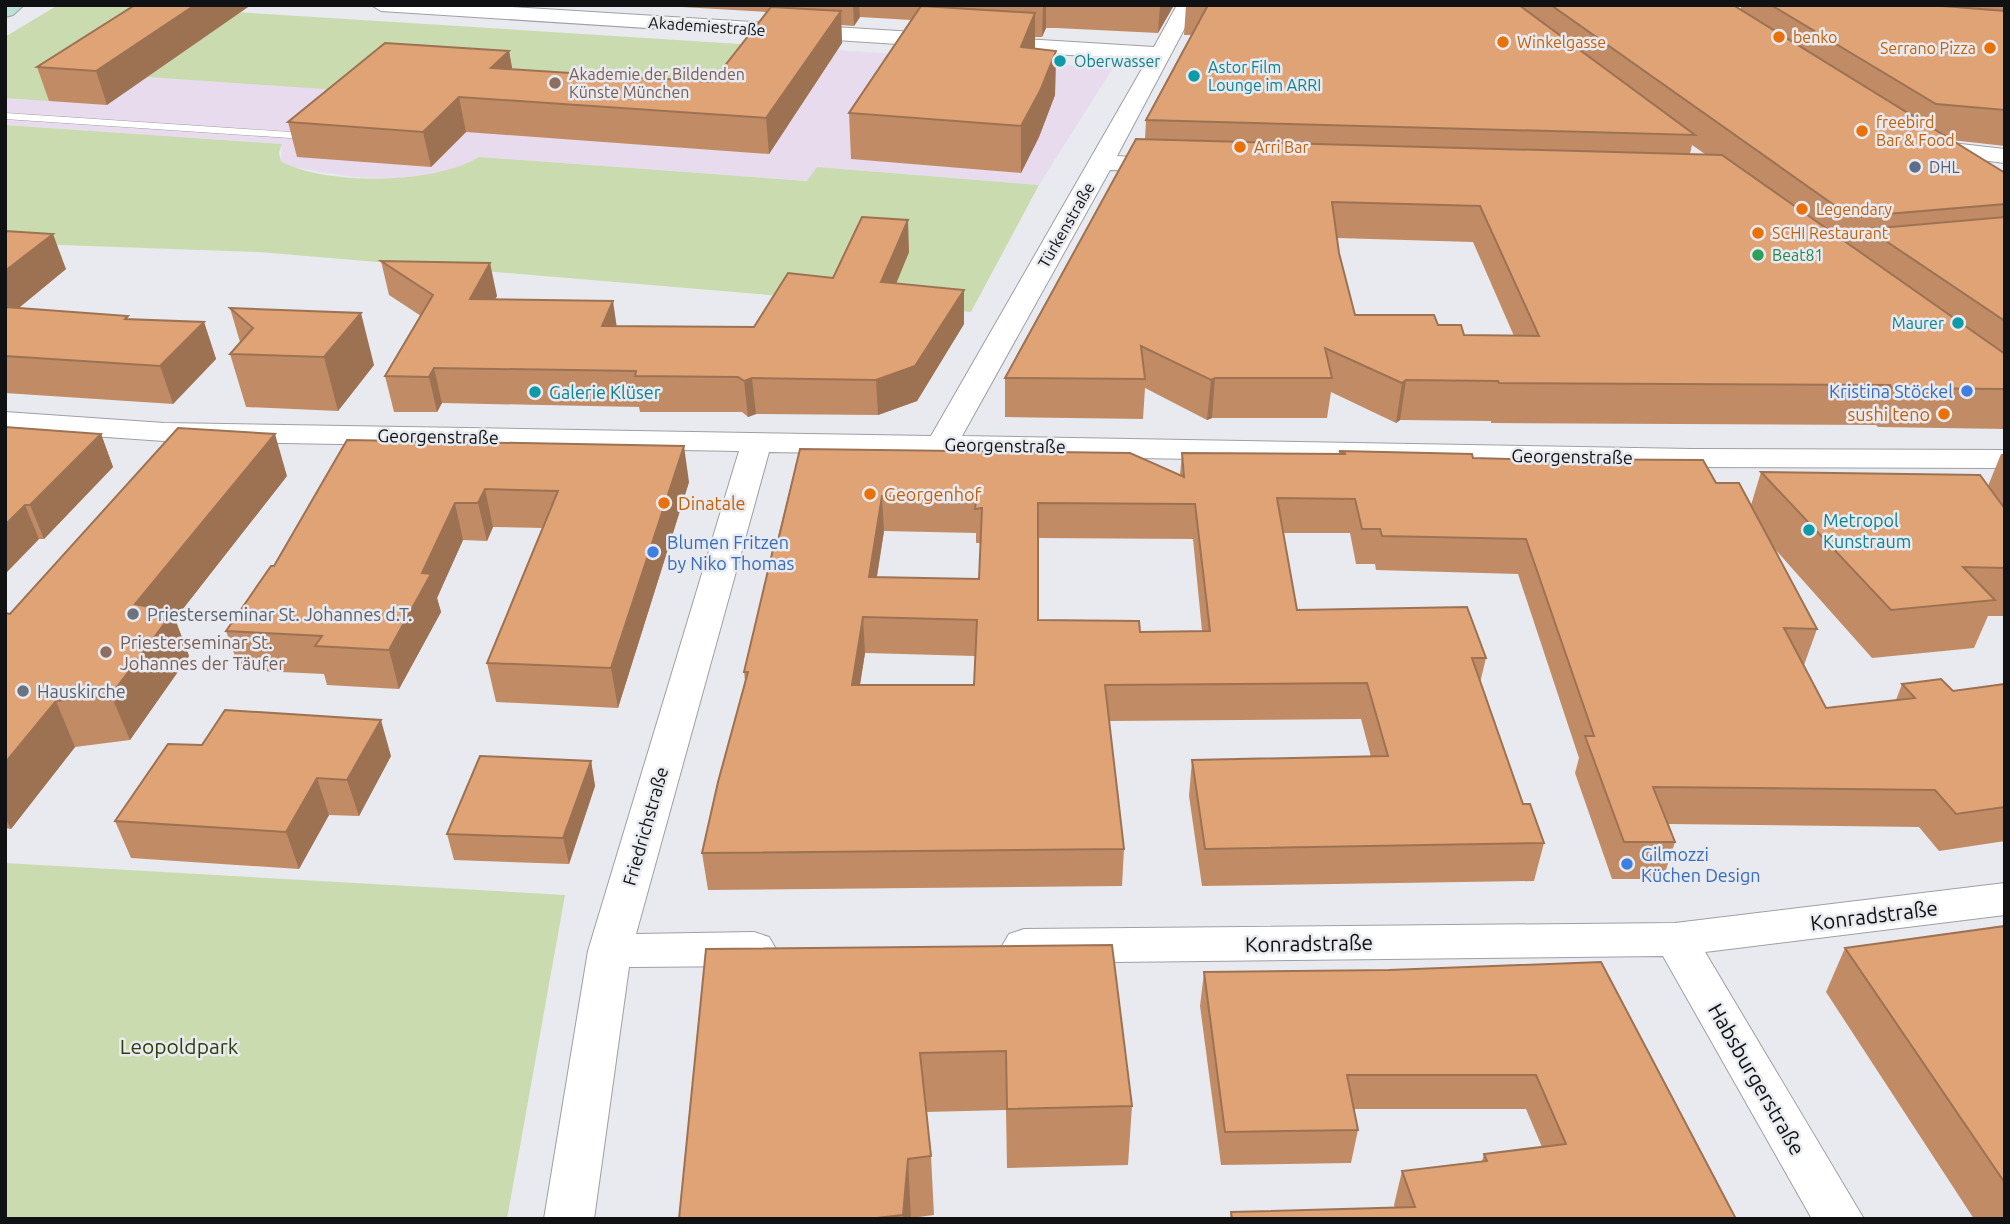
<svg xmlns="http://www.w3.org/2000/svg" width="2010" height="1224" viewBox="0 0 2010 1224" font-family="Ubuntu,sans-serif">
<rect width="100%" height="100%" fill="#e9eaef"/>
<polygon fill="#e8dbee" points="58,5 836,50 1113,68 1039,185 817,167 808,181 479,157 464,167 434,174 398,178 353,177 292,167 281,161 282,144 5,125 5,37"/>
<g fill="#cadcaf">
<polygon points="58,5 125,5 836,50 822,73 752,69 716,116 148,77 160,27 49,101 5,98 5,37"/>
<path d="M5,125L282,144L279,153L281,161C324,186 437,184 479,157L807,181L817,167L1039,185L971,312L259,252L5,243Z"/>
<polygon points="5,863 565,895 507,1219 5,1219"/>
</g>
<g fill="none" stroke-linecap="round" stroke-linejoin="round">
<g stroke="#9f9fa4" stroke-width="1">
<polygon id="lane" points="5,113 305,133 311,136 305,139 5,119"/>
</g>
<g stroke="#9f9fa4" stroke-width="2">
<g id="street">
<polygon points="371,5 480,5 1154,47 1177,5 1197,5 1117,156 1177,160 1181,165 1177,170 1169,172 1110,170 962,436 1691,449 2005,450 2005,468 1691,467 769,452 636,934 754,932 769,937 776,949 769,961 754,966 629,967 594,1219 544,1219 588,951 739,451 164,441 5,430 5,412 164,423 931,436 1147,60 381,11"/>
<polygon points="1925,140 2005,149 2005,163 1917,152 1913,147 1917,142"/>
<polygon points="2005,883 2005,915 1705,952 1864,1219 1812,1219 1663,956 1024,963 1009,958 1002,946 1009,934 1024,929 1675,923"/>
</g>
</g>
<g stroke="#9f9fa4" stroke-width="2">
<polygon id="secondary" points="5,5 24,5 13,15 5,17"/>
</g>
<use href="#lane" fill="#fff" fill-rule="evenodd"/>
<use href="#street" fill="#fff" fill-rule="evenodd"/>
<use href="#secondary" fill="#bbe2d4" fill-rule="evenodd"/>
</g>
<g fill="#c18c65" fill-rule="evenodd">
<polygon points="135,5 107,105 49,101 37,67"/>
<polygon points="647,5 1174,5 1158,33 1056,28 1046,28 1042,37 1035,37 1035,49 1056,51 1055,95 1039,137 1021,173 851,159 849,113 911,20 860,17 854,26 841,25 842,43 769,154 466,132 431,167 297,157 288,122 509,51 512,69 712,82 767,12"/>
<path d="M1186,5H1733L1740,10L1742,5H2005V146L1951,140L2005,173V429L1878,427L1876,425L1491,423V421L1400,420L1396,423L1331,392L1327,418H1212L1207,420L1145,388L1143,419L1005,417V378L1145,139L1146,120L1192,35H1184ZM1692,145L1705,154H1690ZM1337,238L1473,242L1514,336L1464,335L1355,315L1339,253Z"/>
<polygon points="5,231 66,269 19,308 129,319 204,322 216,359 173,404 5,393"/>
<polygon points="909,252 896,283 964,290 964,324 917,401 878,415 756,414 748,417 742,412 640,412 639,407 442,403 437,412 394,412 385,376 421,316 389,295 381,261 497,296 495,299 617,326 754,327 833,278"/>
<polygon points="230,308 374,365 338,411 246,407 230,354 240,342"/>
<polygon points="5,427 101,434 113,467 44,539 39,539 5,574"/>
<polygon points="347,440 689,482 618,708 496,702 487,663 543,528 493,527 487,541 463,540 437,598 441,612 399,689 327,685 324,674 240,670 226,631 274,566"/>
<path d="M800,449L1180,475L1182,453L1339,454V451L1473,458L1716,483L1751,505L1761,472L1988,486L2001,454H2005V616H1988L1974,648L1872,658L1774,548L1817,629L1804,665H1803L1826,708L1896,700L1902,684L1953,691L2005,684V841L1939,851L1919,827L1668,824L1675,842L1663,879H1612L1575,773L1579,758L1518,574L1376,570L1375,564H1356L1350,533H1283L1297,610L1486,658L1480,683L1523,804L1544,843L1534,881L1202,886L1189,796L1192,760L1371,757L1361,719L1109,721L1124,849L1122,886L708,890L702,853L745,681L744,672ZM884,531L976,533V543H981L979,579L877,577ZM1038,538L1193,539L1202,631L1140,632L1038,620ZM865,653L975,656L974,685H860Z"/>
<polygon points="287,476 175,619 189,656 130,740 75,747 11,829 5,828 5,613 10,614"/>
<polygon points="391,756 359,816 329,815 299,869 131,858 115,821"/>
<polygon points="591,761 595,786 569,864 454,860 447,834"/>
<polygon points="2005,926 2005,1219 1974,1219 1826,992 1845,948"/>
<polygon points="1112,945 1132,1106 1128,1165 1007,1168 1006,1110 926,1112 931,1156 934,1215 911,1218 911,1219 679,1219 706,949"/>
<polygon points="1389,970 1736,1219 1230,1219 1231,1212 1395,1208 1394,1205 1402,1171 1482,1161 1484,1154 1542,1147 1526,1109 1354,1109 1358,1130 1351,1163 1221,1165 1200,1006 1204,972"/>
</g>
<g fill="#9d7253">
<polygon points="195,5 251,5 107,105 96,71"/>
<polygon points="853,5 859,5 860,17 854,26"/>
<polygon points="1043,5 1046,5 1046,28 1042,37"/>
<polygon points="1160,5 1174,5 1158,33"/>
<polygon points="841,11 842,43 769,154 766,118"/>
<polygon points="1035,13 1035,55 1021,47"/>
<polygon points="509,51 515,84 491,68"/>
<polygon points="1056,51 1055,95 1039,137 1021,173 1021,126"/>
<polygon points="459,97 466,132 431,167 423,132"/>
<polygon points="908,220 909,252 883,316 881,282"/>
<polygon points="53,234 66,269 5,319 5,271"/>
<polygon points="490,263 497,296 477,333 470,299"/>
<polygon points="964,290 964,324 917,401 878,415 876,380"/>
<polygon points="613,301 618,335 602,326"/>
<polygon points="361,313 374,365 338,411 324,357"/>
<polygon points="204,322 216,359 173,404 160,366"/>
<polygon points="434,368 442,403 437,412 429,377"/>
<polygon points="752,378 756,414 748,417 744,381"/>
<polygon points="1215,378 1212,418 1207,420 1211,380"/>
<polygon points="1406,380 1400,420 1396,423 1402,383"/>
<polygon points="101,434 113,467 44,539 30,505"/>
<polygon points="275,434 287,476 175,619 189,656 130,740 111,695 135,604"/>
<polygon points="684,446 689,482 618,708 611,668"/>
<polygon points="485,489 493,527 487,541 478,503"/>
<polygon points="882,496 884,531 871,612 869,577"/>
<polygon points="455,503 463,540 437,598 441,612 399,689 389,650 422,573"/>
<polygon points="25,505 39,539 5,574 5,525"/>
<polygon points="863,617 865,653 854,721 852,685"/>
<polygon points="56,701 75,747 11,829 5,817 5,763"/>
<polygon points="381,720 391,756 359,816 347,780"/>
<polygon points="591,761 595,786 569,864 563,838"/>
<polygon points="317,778 329,815 299,869 286,832"/>
<polygon points="908,1159 911,1219 903,1219 903,1215"/>
</g>
<g fill="#e0a376" stroke="#9d7253" stroke-width="2" fill-rule="evenodd">
<polygon points="135,5 195,5 96,71 37,67"/>
<polygon points="1208,5 1519,5 1695,135 1146,120"/>
<polygon points="1551,5 1733,5 2005,173 2005,204 1851,217"/>
<polygon points="1771,5 1930,5 2005,11 2005,110 1936,104"/>
<polygon points="921,6 1035,13 1021,47 1056,51 1040,91 1021,126 849,113"/>
<polygon points="771,7 841,11 766,118 459,97 423,132 288,122 385,43 509,51 491,68 712,82"/>
<path d="M1136,139L1722,155L2005,354V389L1892,388L1890,385L1499,383L1498,381L1406,380L1402,383L1325,348L1332,378H1215L1211,380L1141,346L1145,379L1005,378ZM1332,202L1480,206L1539,336L1464,335L1461,325H1438L1434,315H1355L1339,253Z"/>
<polygon points="862,217 908,220 881,282 964,290 915,366 876,380 752,378 744,381 738,377 635,376 636,371 434,368 429,377 385,376 433,295 381,261 490,263 470,299 613,301 602,326 754,327 788,273 833,278"/>
<polygon points="2005,217 2005,321 1868,229"/>
<polygon points="5,231 53,234 5,271"/>
<polygon points="5,307 128,316 125,319 204,322 160,366 5,356"/>
<polygon points="230,308 361,313 324,357 230,354 253,328"/>
<polygon points="5,427 101,434 30,505 25,505 5,525"/>
<polygon points="178,428 275,434 135,604 173,612 111,695 56,701 5,763 5,613 10,614"/>
<polygon points="347,440 684,446 611,668 487,663 558,491 485,489 478,503 455,503 422,573 431,574 389,650 315,646 322,636 226,631 271,566 274,566"/>
<path d="M800,449L1130,453L1184,477L1182,453L1346,454L1339,451L1472,454L1473,458L1510,459L1703,460L1716,483H1739L1817,629L1784,628L1826,708L1915,698L1902,684L1941,679L1953,691L2005,684V807L1956,814L1935,790L1653,787L1675,842H1624L1585,736H1594L1526,539L1382,536L1380,529H1362L1355,499L1277,498L1297,610L1467,607L1486,658H1472L1523,804H1530L1544,843L1205,849L1192,760L1388,756L1367,683L1105,685L1124,849L702,853L718,782L748,672H744L775,541H778ZM882,496L976,499L975,509L982,508L979,579L869,577ZM1038,503L1195,504L1210,631L1140,632L1139,621L1038,620ZM863,617L977,620L974,685H852Z"/>
<polygon points="1761,472 1980,475 2005,509 2005,568 1963,567 1995,600 1891,610"/>
<polygon points="225,710 381,720 347,780 317,778 286,832 115,821 168,744 202,745"/>
<polygon points="480,756 591,761 563,838 447,834"/>
<polygon points="2005,926 2005,1183 1845,948"/>
<polygon points="1112,945 1132,1106 1007,1109 1006,1051 920,1053 931,1156 908,1159 903,1215 868,1219 679,1219 706,949"/>
<polygon points="1601,962 1736,1219 1232,1219 1231,1212 1415,1207 1402,1171 1487,1161 1484,1154 1566,1144 1536,1075 1347,1075 1358,1130 1225,1132 1204,972 1389,970"/>
</g>
<g fill="#e8710a" stroke="#e9eaef" stroke-width="2.5">
<circle cx="1779" cy="37" r="7"/>
<circle cx="1503" cy="42" r="7"/>
<circle cx="1990" cy="48" r="7"/>
<circle cx="1862" cy="131" r="7"/>
<circle cx="1240" cy="147" r="7"/>
<circle cx="1802" cy="209" r="7"/>
<circle cx="1758" cy="233" r="7"/>
<circle cx="1944" cy="414" r="7"/>
<circle cx="870" cy="494" r="7"/>
<circle cx="664" cy="503" r="7"/>
</g>
<g fill="#0f9aa8" stroke="#e9eaef" stroke-width="2.5">
<circle cx="1060" cy="61" r="7"/>
<circle cx="1194" cy="76" r="7"/>
<circle cx="1958" cy="323" r="7"/>
<circle cx="535" cy="392" r="7"/>
<circle cx="1809" cy="530" r="7"/>
</g>
<g fill="#8d6e63" stroke="#e9eaef" stroke-width="2.5">
<circle cx="555" cy="83" r="7"/>
<circle cx="106" cy="652" r="7"/>
</g>
<circle fill="#5c6f8a" stroke="#e9eaef" stroke-width="2.5" cx="1915" cy="167" r="7"/>
<circle fill="#2e9e5b" stroke="#e9eaef" stroke-width="2.5" cx="1758" cy="255" r="7"/>
<g fill="#3f7fe0" stroke="#e9eaef" stroke-width="2.5">
<circle cx="1967" cy="391" r="7"/>
<circle cx="653" cy="552" r="7"/>
<circle cx="1627" cy="864" r="7"/>
</g>
<g fill="#6b7280" stroke="#e9eaef" stroke-width="2.5">
<circle cx="133" cy="614" r="7"/>
<circle cx="23" cy="691" r="7"/>
</g>
<g text-anchor="middle" dominant-baseline="central" stroke-width="5" stroke-linejoin="round" paint-order="stroke">
<g font-size="16" fill="#101112" stroke="#e9eaef">
<text transform="translate(707 26) rotate(4)">Akademiestraße</text>
<text transform="translate(1066 225) rotate(-60)">Türkenstraße</text>
</g>
<g font-size="16" fill="#c56008" stroke="#e9eaef" text-anchor="start">
<text x="1793" y="37">benko</text>
<text x="1517" y="42">Winkelgasse</text>
<text x="1976" y="48" text-anchor="end">Serrano Pizza</text>
<text x="1876" y="122">freebird<tspan x="1876" dy="18">Bar &amp; Food</tspan></text>
<text x="1254" y="147">Arri Bar</text>
<text x="1816" y="209">Legendary</text>
<text x="1772" y="233">SCHI Restaurant</text>
</g>
<g font-size="16" fill="#0d838f" stroke="#e9eaef" text-anchor="start">
<text x="1074" y="61">Oberwasser</text>
<text x="1208" y="67">Astor Film<tspan x="1208" dy="18">Lounge im ARRI</tspan></text>
<text x="1944" y="323" text-anchor="end">Maurer</text>
</g>
<g font-size="16" fill="#785e54" stroke="#e9eaef" text-anchor="start">
<text x="569" y="74">Akademie der Bildenden<tspan x="569" dy="18">Künste München</tspan></text>
</g>
<g font-size="16" fill="#4e5e75" stroke="#e9eaef" text-anchor="start">
<text x="1929" y="167">DHL</text>
</g>
<g font-size="16" fill="#27864d" stroke="#e9eaef" text-anchor="start">
<text x="1772" y="255">Beat81</text>
</g>
<g font-size="18" fill="#366cbe" stroke="#e9eaef" text-anchor="start">
<text x="1953" y="391" text-anchor="end">Kristina Stöckel</text>
<text x="667" y="542">Blumen Fritzen<tspan x="667" dy="21">by Niko Thomas</tspan></text>
<text x="1641" y="854">Gilmozzi<tspan x="1641" dy="21">Küchen Design</tspan></text>
</g>
<g font-size="18" fill="#0d838f" stroke="#e9eaef" text-anchor="start">
<text x="549" y="392">Galerie Klüser</text>
<text x="1823" y="520">Metropol<tspan x="1823" dy="21">Kunstraum</tspan></text>
</g>
<g font-size="18" fill="#c56008" stroke="#e9eaef" text-anchor="start">
<text x="1930" y="414" text-anchor="end">sushi teno</text>
<text x="884" y="494">Georgenhof</text>
<text x="678" y="503">Dinatale</text>
</g>
<g font-size="18" fill="#101112" stroke="#e9eaef">
<text transform="translate(438 436) rotate(1)">Georgenstraße</text>
<text transform="translate(1005 445) rotate(1)">Georgenstraße</text>
<text transform="translate(1572 456) rotate(1)">Georgenstraße</text>
<text transform="translate(645 826) rotate(-74)">Friedrichstraße</text>
</g>
<g font-size="18" fill="#5b616d" stroke="#e9eaef" text-anchor="start">
<text x="147" y="614">Priesterseminar St. Johannes d.T.</text>
<text x="37" y="691">Hauskirche</text>
</g>
<g font-size="18" fill="#785e54" stroke="#e9eaef" text-anchor="start">
<text x="120" y="642">Priesterseminar St.<tspan x="120" dy="21">Johannes der Täufer</tspan></text>
</g>
<g font-size="21" fill="#101112" stroke="#e9eaef">
<text transform="translate(1874 915) rotate(-7)">Konradstraße</text>
<text transform="translate(1309 943) rotate(-1)">Konradstraße</text>
<text transform="translate(1757 1079) rotate(60)">Habsburgerstraße</text>
</g>
<g font-size="21" fill="#2e3e0c" stroke="#e9eaef">
<text x="179" y="1046">Leopoldpark</text>
</g>
</g>
<rect width="2010" height="1224" fill="none" stroke="#101112" stroke-width="14"/>
</svg>
